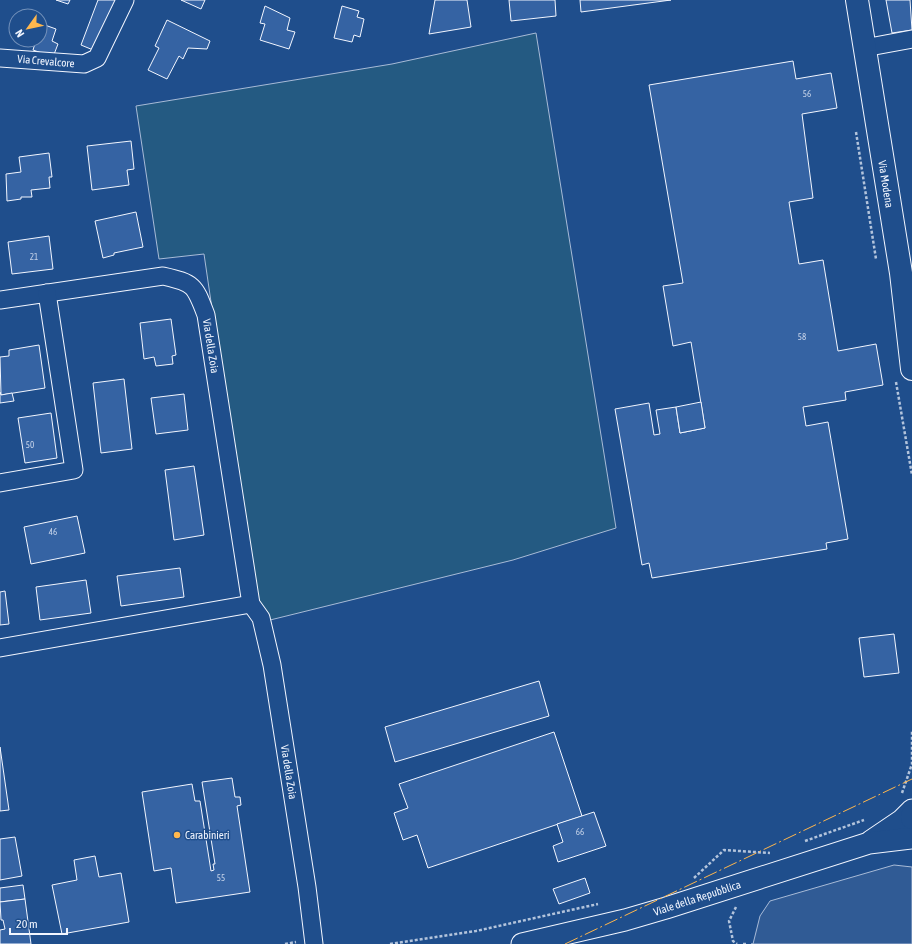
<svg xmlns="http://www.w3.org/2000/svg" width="912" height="944" viewBox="0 0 912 944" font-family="'Asap Condensed',sans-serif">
<rect width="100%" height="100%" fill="#1f4e8c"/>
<polygon fill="#245a82" stroke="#a8bbd7" points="536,33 616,528 513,560 258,623 204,254 159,259 136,106 392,64"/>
<polygon fill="#305b95" stroke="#a8bbd7" points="894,865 912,867 912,944 751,944 753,944 760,916 770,901"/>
<g fill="#3563a3" stroke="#f2f6ff">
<polygon points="56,0 70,0 68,4"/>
<polygon points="98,0 118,0 98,52 81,45"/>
<polygon points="181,0 205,0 201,9"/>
<polygon points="435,0 467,0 471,27 429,34"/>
<polygon points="509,0 555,0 556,16 511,21"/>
<polygon points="580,0 671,0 581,12"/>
<polygon points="886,0 910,0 912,30 892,33"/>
<polygon points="265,6 290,18 287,30 295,32 289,49 260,40 265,24 260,23"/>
<polygon points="342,6 359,11 357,17 364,19 360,37 354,35 352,42 334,38"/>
<polygon points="167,20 210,41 207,49 188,48 183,59 179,56 167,79 148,70 159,48 155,46"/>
<polygon points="42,24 56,29 52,41 58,44 53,57 33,50 36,40 40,40 40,30"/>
<polygon points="793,61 796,79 831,73 837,108 802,114 813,198 789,202 799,264 823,260 838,351 876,344 883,385 845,392 846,400 803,407 806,426 828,422 848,539 826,543 827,549 652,578 649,563 642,565 615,409 649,403 654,435 660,434 656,410 676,407 680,433 705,428 691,342 673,346 663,286 683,283 649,85"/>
<polygon points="131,141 134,169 127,170 129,185 92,190 87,146"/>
<polygon points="49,153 52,177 49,177 50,188 31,190 32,197 21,197 21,199 7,201 6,174 21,172 19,157"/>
<polygon points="136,212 143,247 114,253 114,255 103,258 95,221"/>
<polygon points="49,236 53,269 12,274 8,242"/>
<polygon points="171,319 176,355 172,356 173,364 156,366 154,357 144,359 140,323"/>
<polygon points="39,345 45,388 1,395 0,357 9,356 9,350"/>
<polygon points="124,379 132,449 101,453 93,383"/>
<polygon points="0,392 1,395 12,393 14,401 0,403"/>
<polygon points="184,394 188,430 156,434 151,398"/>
<polygon points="701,402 705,428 680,433 676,407"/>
<polygon points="51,413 57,458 25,463 18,418"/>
<polygon points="194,466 204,535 174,540 165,470"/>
<polygon points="77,516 85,553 31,564 24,527"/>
<polygon points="180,568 184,597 121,606 117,576"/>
<polygon points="86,580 91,613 40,620 36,587"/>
<polygon points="5,591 9,624 0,625 0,592"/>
<polygon points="894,634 899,673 864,677 859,638"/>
<polygon points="539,681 549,716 395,762 385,727"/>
<polygon points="554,732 582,816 428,868 417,835 403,840 394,813 408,808 399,784"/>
<polygon points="0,747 9,810 0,811"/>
<polygon points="232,778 235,797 240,797 241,805 237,806 250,892 176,903 171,868 154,871 142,792 192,784 195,801 200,801 211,871 214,870 213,864 215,864 202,782"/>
<polygon points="594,812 606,846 558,862 553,846 563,842 557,824"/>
<polygon points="15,837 22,876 0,880 0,839"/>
<polygon points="95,856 99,877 121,873 129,922 62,934 52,885 77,880 74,860"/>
<polygon points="585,878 590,893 559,904 553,889"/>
<polygon points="23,885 25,899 0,902 0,888"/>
<polygon points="25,899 31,944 0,944 0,930 5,929 3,920 1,920 0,902"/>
</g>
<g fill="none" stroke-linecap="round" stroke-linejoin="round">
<g stroke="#f2f6ff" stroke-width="19">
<g id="minor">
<polyline points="864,48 912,39"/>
<polyline points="0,58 84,64 97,58 125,0"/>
<path d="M0,300L163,276C195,283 195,286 206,315L251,604L261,618L272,665L307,887L314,944"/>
<polyline points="0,483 74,470 47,293"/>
<polyline points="0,648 251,604"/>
</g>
</g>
<g stroke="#f2f6ff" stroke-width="23">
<g id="tertiary">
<polyline points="871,841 902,820 912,810"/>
<polyline points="522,944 625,920 666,908 869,843 912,838"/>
</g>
</g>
<g stroke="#f2f6ff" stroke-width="24">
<g id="secondary">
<polyline points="857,0 901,273 912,369"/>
<polyline points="912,816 912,818"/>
</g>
</g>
<g stroke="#b3c4dc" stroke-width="2.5" stroke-dasharray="3 2" stroke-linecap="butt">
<polyline points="856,132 876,259"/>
<polyline points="896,382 912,475"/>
<polyline points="902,793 912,764 912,731"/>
<polyline points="805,841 864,820"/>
<polyline points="694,878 724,850 770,853"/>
<polyline points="736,907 729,921 733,941 737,944"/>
<polyline points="285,944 296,942"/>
<polyline points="390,944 476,931 598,904"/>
<polyline points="743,944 748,944"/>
</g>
<use href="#minor" stroke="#1f4e8c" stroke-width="17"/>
<use href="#tertiary" stroke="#1f4e8c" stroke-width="21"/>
<use href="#secondary" stroke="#1f4e8c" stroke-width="22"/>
<polyline stroke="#ffb74d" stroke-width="1" stroke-dasharray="14 3 2 3" stroke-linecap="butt" points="565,944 912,779"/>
</g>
<circle fill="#ffb74d" stroke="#1f4e8c" stroke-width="1.5" cx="177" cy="835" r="4"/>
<g text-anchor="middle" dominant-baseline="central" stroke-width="3" stroke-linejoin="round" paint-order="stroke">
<g font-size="9" fill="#c3d1e8">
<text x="807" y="94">56</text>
<text x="34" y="257">21</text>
<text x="802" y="337">58</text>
<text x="30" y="445">50</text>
<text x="53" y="532">46</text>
<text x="580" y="832">66</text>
<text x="221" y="878">55</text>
</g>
<g font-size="11" fill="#f2f6ff" stroke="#1f4e8c">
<text transform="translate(46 61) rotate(5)">Via Crevalcore</text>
<text transform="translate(886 184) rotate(81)">Via Modena</text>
<text transform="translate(211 346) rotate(81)">Via della Zoia</text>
<text transform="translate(289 772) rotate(81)">Via della Zoia</text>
<text transform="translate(697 898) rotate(-18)">Viale della Repubblica</text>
</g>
<g font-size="11" fill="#f2f6ff" stroke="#1f4e8c" text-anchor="start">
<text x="185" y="835">Carabinieri</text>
</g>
</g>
<g transform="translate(28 28) rotate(237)"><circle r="19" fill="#1f4e8c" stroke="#7391ba"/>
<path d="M0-3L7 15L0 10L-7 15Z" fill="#ffb74d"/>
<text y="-6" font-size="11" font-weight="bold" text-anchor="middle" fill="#f2f6ff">N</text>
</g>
<path d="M10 928v6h57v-6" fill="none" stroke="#f2f6ff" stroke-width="2"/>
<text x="16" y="928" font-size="12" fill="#f2f6ff" stroke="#1f4e8c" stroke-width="3" paint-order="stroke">20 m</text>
</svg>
